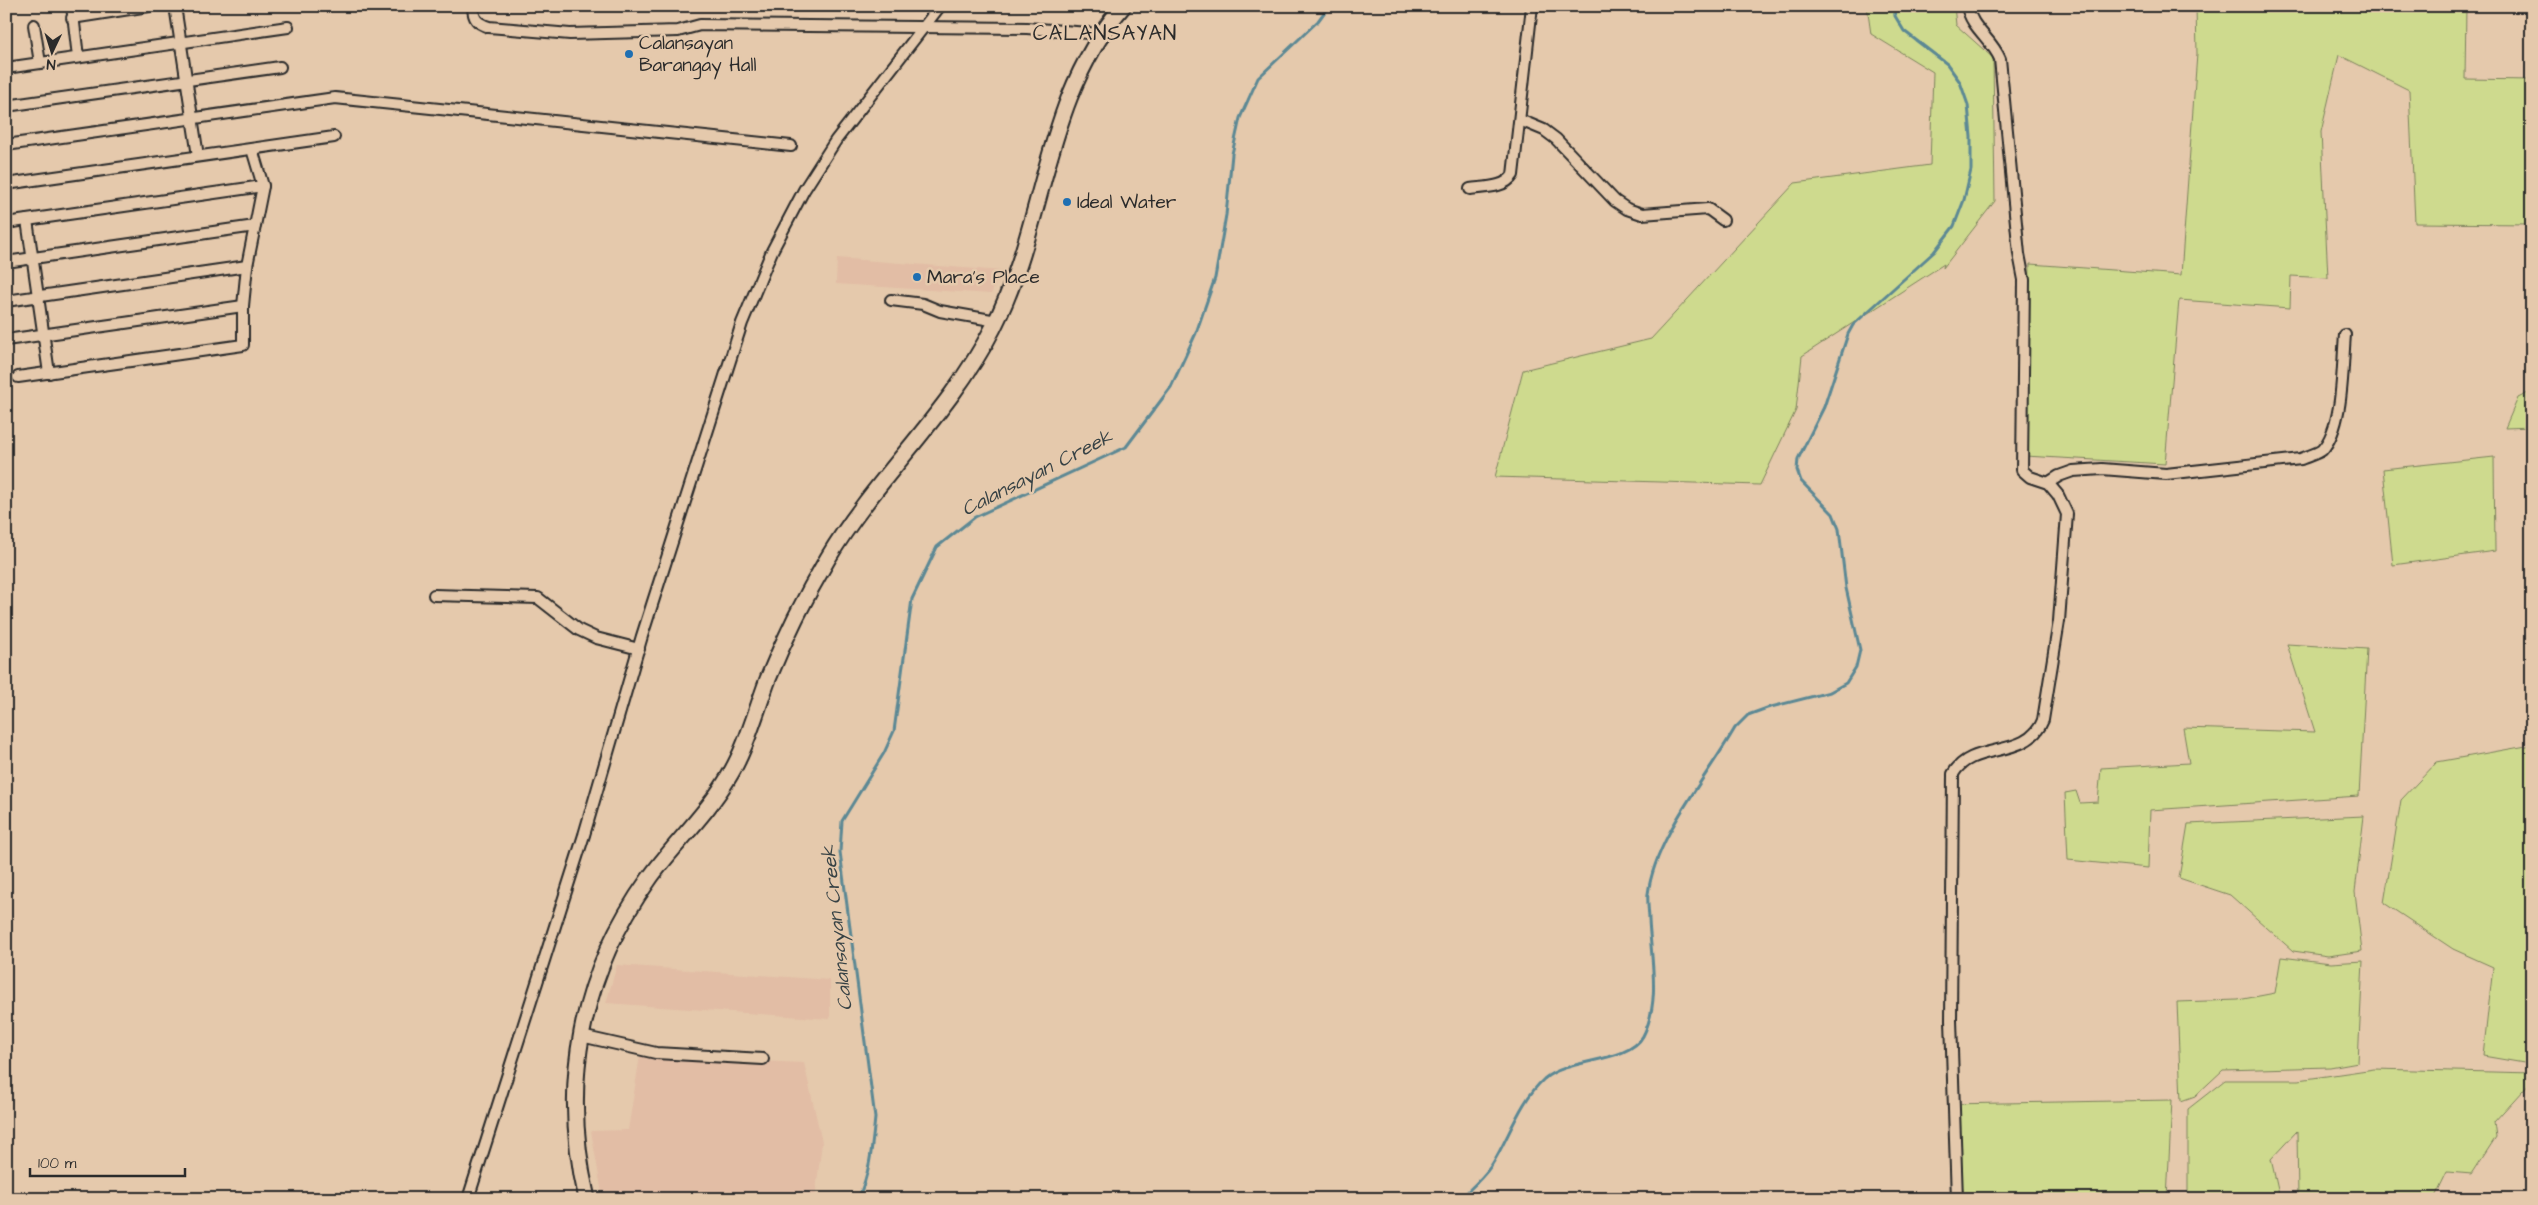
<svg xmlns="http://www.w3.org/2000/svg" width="2538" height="1205" viewBox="0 0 2538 1205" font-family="'Architects Daughter',sans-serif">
<rect width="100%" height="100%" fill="#e5c9ac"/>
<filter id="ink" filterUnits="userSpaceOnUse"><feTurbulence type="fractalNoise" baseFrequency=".02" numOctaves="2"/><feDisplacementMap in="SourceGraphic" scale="10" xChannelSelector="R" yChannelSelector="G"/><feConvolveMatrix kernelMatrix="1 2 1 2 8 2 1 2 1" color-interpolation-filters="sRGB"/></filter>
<g filter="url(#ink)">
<g fill="#e2bda5">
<polygon points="837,258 1002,271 991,294 836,284"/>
<polygon points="617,965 830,980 830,1019 606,1003"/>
<polygon points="640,1056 804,1063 822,1142 815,1199 603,1199 591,1131 628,1130"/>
</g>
<g fill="#ceda8e" stroke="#7c825c">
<polygon points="1867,6 1954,6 1956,25 1993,58 1995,201 1943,268 1944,264 1802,356 1796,410 1760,485 1495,477 1523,370 1651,339 1795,183 1930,165 1933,72 1871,34"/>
<polygon points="2196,6 2466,6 2465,79 2532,80 2532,224 2415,223 2409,90 2339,55 2321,132 2328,278 2291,276 2290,308 2179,300 2165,464 2025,456 2030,264 2181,275 2197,54"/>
<polygon points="2532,391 2532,427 2505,428 2518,398"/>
<polygon points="2494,457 2495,551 2393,565 2383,469"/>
<polygon points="2287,644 2367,649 2359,796 2150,810 2148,868 2068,860 2065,793 2076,791 2080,803 2098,802 2101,768 2189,763 2183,728 2315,732"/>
<polygon points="2532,745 2532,1057 2524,1063 2483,1056 2493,967 2453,949 2384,903 2401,800 2437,762"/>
<polygon points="2364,816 2355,892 2362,951 2328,956 2293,951 2230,895 2179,878 2188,824"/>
<polygon points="2281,957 2331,963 2363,961 2358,1062 2330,1067 2223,1070 2195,1096 2181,1101 2177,1002 2238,1000 2275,993"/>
<polygon points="2374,1069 2532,1073 2532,1080 2494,1122 2496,1137 2472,1174 2447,1172 2434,1199 2298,1199 2297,1131 2271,1159 2280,1199 2188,1199 2188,1109 2225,1080 2299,1080"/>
<polygon points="2172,1100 2167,1199 1952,1199 1948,1104"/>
</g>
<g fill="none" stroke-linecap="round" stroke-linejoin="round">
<g stroke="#5b8894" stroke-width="3">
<path d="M858,1199C870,1173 872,1147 875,1118L840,852L842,821L884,753L894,731L912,599L937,547L975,517L1126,447L1171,387L1196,333L1215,278L1226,215L1232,154L1240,118L1258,78L1318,21L1329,6"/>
<path d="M1460,1199C1470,1189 1483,1178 1491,1166C1509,1138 1519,1102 1544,1079C1568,1058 1629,1063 1643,1036C1661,1001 1651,959 1649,920C1649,912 1647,902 1648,894C1655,837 1707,777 1735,728L1748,715L1767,708L1830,692L1846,683L1856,667L1860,650L1846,588L1839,529L1833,514L1801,481L1797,470L1798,459L1824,407L1848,334L1853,325L1934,252L1954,226L1964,200L1971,170V137L1968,105L1960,82L1947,64L1904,31L1895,16L1894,6"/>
</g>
<g stroke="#2b2b2b" stroke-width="14">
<g id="minor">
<polyline points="72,6 78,57"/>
<polyline points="175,6 198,156"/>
<path d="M473,6C473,19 477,23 489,27L570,34L678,31L700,25L1027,28L1100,34"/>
<polyline points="72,18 149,6"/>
<polyline points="34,25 40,63"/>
<polyline points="6,68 288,27"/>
<polyline points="6,106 280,67"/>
<polyline points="1520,120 1544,130 1556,139 1615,201 1627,209 1642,214 1708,209 1723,220"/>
<polyline points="6,145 335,98 791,146"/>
<polyline points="6,184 334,137"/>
<path d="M1470,189C1484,187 1505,188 1513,175L1532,6"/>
<polyline points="27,220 49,373"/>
<polyline points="6,223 263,186"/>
<polyline points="6,262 255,226"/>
<polyline points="891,300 923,304 940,311 997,321"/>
<polyline points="6,301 247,266"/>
<polyline points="6,340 243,306"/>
<polyline points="18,377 243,345 243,306 247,266 263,186 252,149"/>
<path d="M2048,483L2059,476L2073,471L2102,469L2166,474L2301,459C2307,456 2317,454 2322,450C2344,426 2342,366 2345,335"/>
<polyline points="434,595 538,598 579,630 596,638 639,649"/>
<polyline points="581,1036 656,1053 763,1059"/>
<polyline points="468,1199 584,835 642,636 742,323 772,251 804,190 836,140 940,6"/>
<path d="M1957,1199L1951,1020L1953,774C1972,740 2027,761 2043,720L2059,621L2067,514L2058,495L2048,483L2030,477L2022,470L2024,280L2019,254L2000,59C1992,39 1971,28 1967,6"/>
</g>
</g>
<g stroke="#2b2b2b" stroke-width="19">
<path id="highway" d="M587,1199C560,1084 580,975 649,879C674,844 706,815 728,778C746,749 756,711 768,679C785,637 805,597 828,558C876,477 950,413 993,328C1047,222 1042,101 1123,6"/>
</g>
<use href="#minor" stroke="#e5c9ac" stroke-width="10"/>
<use href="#highway" stroke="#e5c9ac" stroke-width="15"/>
</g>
</g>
<g fill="#1f6fb2" stroke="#e5c9ac" stroke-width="2">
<circle cx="629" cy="54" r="5"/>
<circle cx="1067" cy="202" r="5"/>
<circle cx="917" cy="277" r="5"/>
</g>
<g text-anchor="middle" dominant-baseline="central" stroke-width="5" stroke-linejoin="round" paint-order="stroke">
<g font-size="19" fill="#2b2b2b" stroke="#e5c9ac" text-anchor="start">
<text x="639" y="43">Calansayan<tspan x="639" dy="22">Barangay Hall</tspan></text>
<text x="1077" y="202">Ideal Water</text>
<text x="927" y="277">Mara's Place</text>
</g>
<g font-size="20" font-style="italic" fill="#374245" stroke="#e5c9ac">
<text transform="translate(1037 473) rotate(-27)">Calansayan Creek</text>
<text transform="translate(837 928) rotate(-96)">Calansayan Creek</text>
</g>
<g font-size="21" letter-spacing="1" fill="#2b2b2b" stroke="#e5c9ac">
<text x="1105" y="33">CALANSAYAN</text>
</g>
</g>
<rect width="2538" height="1205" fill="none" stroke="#e5c9ac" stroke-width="25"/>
<rect x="12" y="12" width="2513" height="1180" fill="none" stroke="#2b2b2b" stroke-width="2" filter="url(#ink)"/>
<g transform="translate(52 52) rotate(184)" stroke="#e5c9ac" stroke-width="4" paint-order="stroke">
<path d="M0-4L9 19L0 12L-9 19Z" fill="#2b2b2b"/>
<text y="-8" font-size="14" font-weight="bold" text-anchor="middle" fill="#2b2b2b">N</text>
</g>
<path d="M30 1168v8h155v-8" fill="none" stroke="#2b2b2b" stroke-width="2.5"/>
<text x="38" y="1168" font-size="15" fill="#2b2b2b" stroke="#e5c9ac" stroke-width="4" paint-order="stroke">100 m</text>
</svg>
